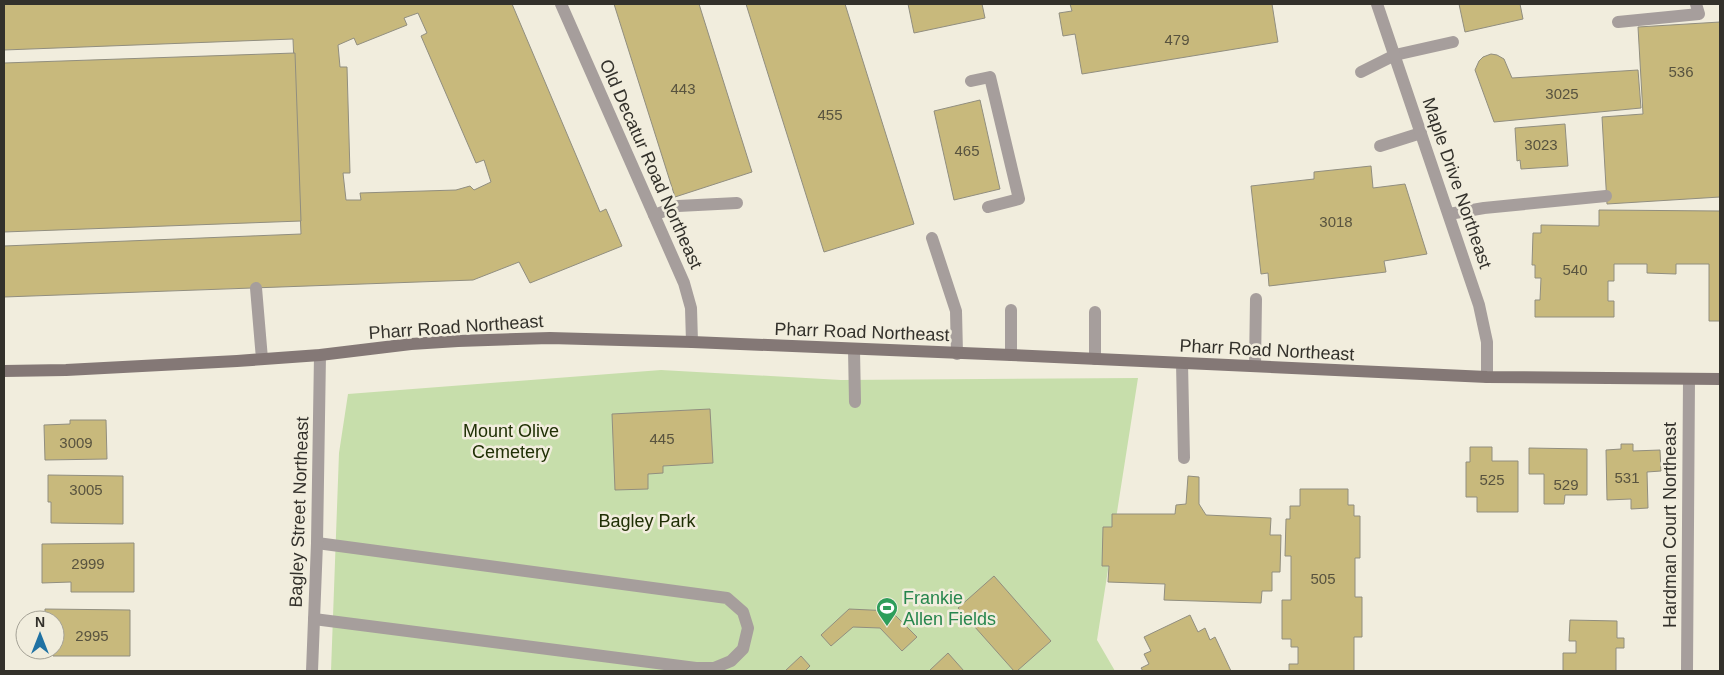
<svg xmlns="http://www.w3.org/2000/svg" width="1724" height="675" viewBox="0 0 1724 675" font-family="Arial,sans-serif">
<rect width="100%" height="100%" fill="#f1eddd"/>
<polygon fill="#c7deab" points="661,370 841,380 1138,378 1097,640 1115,671 331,671 339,453 348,394"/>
<g fill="#c8b97c" stroke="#918e7f" fill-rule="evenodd">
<path d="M4,4H512L600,212L606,209L622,246L530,283L519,262L473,280L4,297V246L301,234L293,39L4,50ZM418,13L427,33L421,36L476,163L484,160L491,182L474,190L470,186L456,190L360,193L361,200H346L343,173H350L347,67H340L338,45L354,38L357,45L407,25L404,18Z"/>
<polygon points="614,4 699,4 752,172 675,197"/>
<polygon points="746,4 845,4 914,224 824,252"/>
<polygon points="908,4 982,4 985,18 914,33"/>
<polygon points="1070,4 1272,4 1278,42 1082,74 1075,34 1063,36 1059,13 1072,11"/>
<polygon points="1459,4 1520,4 1523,19 1465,32"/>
<polygon points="1720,22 1720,197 1607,204 1602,117 1643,114 1638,27"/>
<polygon points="295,53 301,221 4,232 4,63"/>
<polygon points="1491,54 1497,55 1504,59 1512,78 1638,70 1641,108 1494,122 1475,70 1479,61 1483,57"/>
<polygon points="980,100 1000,189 954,200 934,111"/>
<polygon points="1565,124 1568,166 1521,169 1520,160 1517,161 1515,128"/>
<polygon points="1371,166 1373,188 1405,184 1427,254 1384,261 1386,272 1269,286 1268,273 1261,274 1251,186 1314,179 1314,172"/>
<polygon points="1599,210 1720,211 1720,321 1709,321 1709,264 1676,264 1676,274 1647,273 1647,264 1614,264 1614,281 1608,281 1608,301 1614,301 1614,317 1535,317 1535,300 1540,300 1541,278 1535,278 1535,265 1532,265 1533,233 1541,233 1541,225 1599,226"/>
<polygon points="710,409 713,463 663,466 663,473 648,474 648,489 615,490 612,414"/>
<polygon points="70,420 106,420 107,459 45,460 44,425 70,424"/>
<polygon points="1621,444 1633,444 1633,451 1660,450 1661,471 1647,472 1648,508 1631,509 1631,499 1607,500 1606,450 1621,449"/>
<polygon points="1470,447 1492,447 1492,461 1518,461 1518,512 1477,512 1477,497 1466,497 1466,462 1470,462"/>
<polygon points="1529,448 1587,449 1587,495 1565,495 1564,504 1544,504 1544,474 1529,474"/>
<polygon points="48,475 123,476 123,524 51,523 51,502 48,502"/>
<polygon points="1188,476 1199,477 1199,504 1206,515 1271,518 1270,535 1281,535 1280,572 1272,572 1272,591 1262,591 1261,603 1164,600 1165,584 1108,582 1109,566 1102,566 1103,527 1112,527 1112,514 1175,514 1176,505 1186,504"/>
<polygon points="1300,489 1348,489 1348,505 1354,505 1354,516 1360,516 1360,558 1355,558 1355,597 1362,597 1362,637 1354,637 1354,671 1289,671 1289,664 1298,664 1298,647 1291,647 1291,639 1282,639 1282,600 1291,600 1291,556 1285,556 1286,519 1290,519 1290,506 1300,506"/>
<polygon points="134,543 134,592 71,592 71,582 42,583 42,544"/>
<polygon points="994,576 1051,641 1017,671 1014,671 958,608"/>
<polygon points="45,609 130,610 130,656 53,656 53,650 55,650 55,620 45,620"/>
<polygon points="849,609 891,611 917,637 902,651 880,628 853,627 831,646 821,635"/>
<polygon points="1190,615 1198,632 1205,628 1210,640 1215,637 1231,671 1143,671 1141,668 1149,664 1144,654 1151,651 1144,637"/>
<polygon points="1570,620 1617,621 1617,638 1624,638 1624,648 1616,648 1616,671 1563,671 1563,653 1576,653 1576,641 1569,641"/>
<polygon points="948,653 964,671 929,671"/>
<polygon points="801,656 810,666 805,671 785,671"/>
</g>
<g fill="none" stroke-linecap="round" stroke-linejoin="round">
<g stroke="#a69e9c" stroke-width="12">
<polyline points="1618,22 1699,14 1696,4"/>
<polyline points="1361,72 1395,55 1453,42"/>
<polyline points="971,81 990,77 1019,199 988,207"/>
<polyline points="1380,146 1421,133"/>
<polyline points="1449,214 1484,208 1606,196"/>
<polyline points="654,215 678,206 737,203"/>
<polyline points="932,238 956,311 957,354"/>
<polyline points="256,288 262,359"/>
<polyline points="1095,312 1095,359"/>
<polyline points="854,350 855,402"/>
<polyline points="1011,355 1011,310"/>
<polyline points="1182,363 1184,458"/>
<polyline points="1255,366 1256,299"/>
<polyline points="314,619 696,668 714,668 731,661 743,649 748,628 743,612 727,598 317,543"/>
</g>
<g stroke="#a69e9c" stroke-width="12">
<polyline points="561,4 684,283 691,308 692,342"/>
<polyline points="1377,4 1479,305 1487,342 1487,377"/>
<polyline points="312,671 317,543 320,355"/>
<polyline points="1687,671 1689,379"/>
</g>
<polyline stroke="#847876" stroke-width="12" points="4,371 66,370 237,361 320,355 411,344 458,341 550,338 692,342 1011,355 1487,377 1720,379"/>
</g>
<defs>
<g id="stadium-pin" transform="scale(1.125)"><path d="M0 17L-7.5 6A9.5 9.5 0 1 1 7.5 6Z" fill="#2e9e5b" stroke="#f1eddd"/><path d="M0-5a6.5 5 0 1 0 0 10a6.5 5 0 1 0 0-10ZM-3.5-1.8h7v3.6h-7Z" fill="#fff"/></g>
</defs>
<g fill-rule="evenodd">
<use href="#stadium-pin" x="887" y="608"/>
</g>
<g text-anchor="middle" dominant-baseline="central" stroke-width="5" stroke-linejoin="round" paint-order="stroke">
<g font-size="15" fill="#58533f">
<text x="1177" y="39">479</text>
<text x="1681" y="71">536</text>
<text x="683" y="88">443</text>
<text x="1562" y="93">3025</text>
<text x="830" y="114">455</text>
<text x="1541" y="144">3023</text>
<text x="967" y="150">465</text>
<text x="1336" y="221">3018</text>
<text x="1575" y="269">540</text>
<text x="662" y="438">445</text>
<text x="76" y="442">3009</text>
<text x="1627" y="477">531</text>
<text x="1492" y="479">525</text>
<text x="1566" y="484">529</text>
<text x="86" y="489">3005</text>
<text x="88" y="563">2999</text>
<text x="1323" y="578">505</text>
<text x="92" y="635">2995</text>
</g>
<g font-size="18" fill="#33312b" stroke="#f1eddd">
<text transform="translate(651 164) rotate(66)">Old Decatur Road Northeast</text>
<text transform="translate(1457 183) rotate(71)">Maple Drive Northeast</text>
<text transform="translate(456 327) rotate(-4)">Pharr Road Northeast</text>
<text transform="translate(862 332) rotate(2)">Pharr Road Northeast</text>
<text transform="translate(1267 350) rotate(3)">Pharr Road Northeast</text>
<text transform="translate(299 512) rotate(-88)">Bagley Street Northeast</text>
<text transform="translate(1670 525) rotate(-90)">Hardman Court Northeast</text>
</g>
<g font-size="18" fill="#203005" stroke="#f1eddd">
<text x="511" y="431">Mount Olive<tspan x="511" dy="21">Cemetery</tspan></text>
<text x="647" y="521">Bagley Park</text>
</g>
<g font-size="18" fill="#27864d" stroke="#f1eddd" text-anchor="start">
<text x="903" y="598">Frankie<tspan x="903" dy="21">Allen Fields</tspan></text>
</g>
</g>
<rect width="1724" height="675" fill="none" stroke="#33312b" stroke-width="10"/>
<g transform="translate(40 635)"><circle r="24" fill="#f1eddd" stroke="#a5a296"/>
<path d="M0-4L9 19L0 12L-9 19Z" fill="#2072a3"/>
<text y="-8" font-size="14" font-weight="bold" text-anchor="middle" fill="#33312b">N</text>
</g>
</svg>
